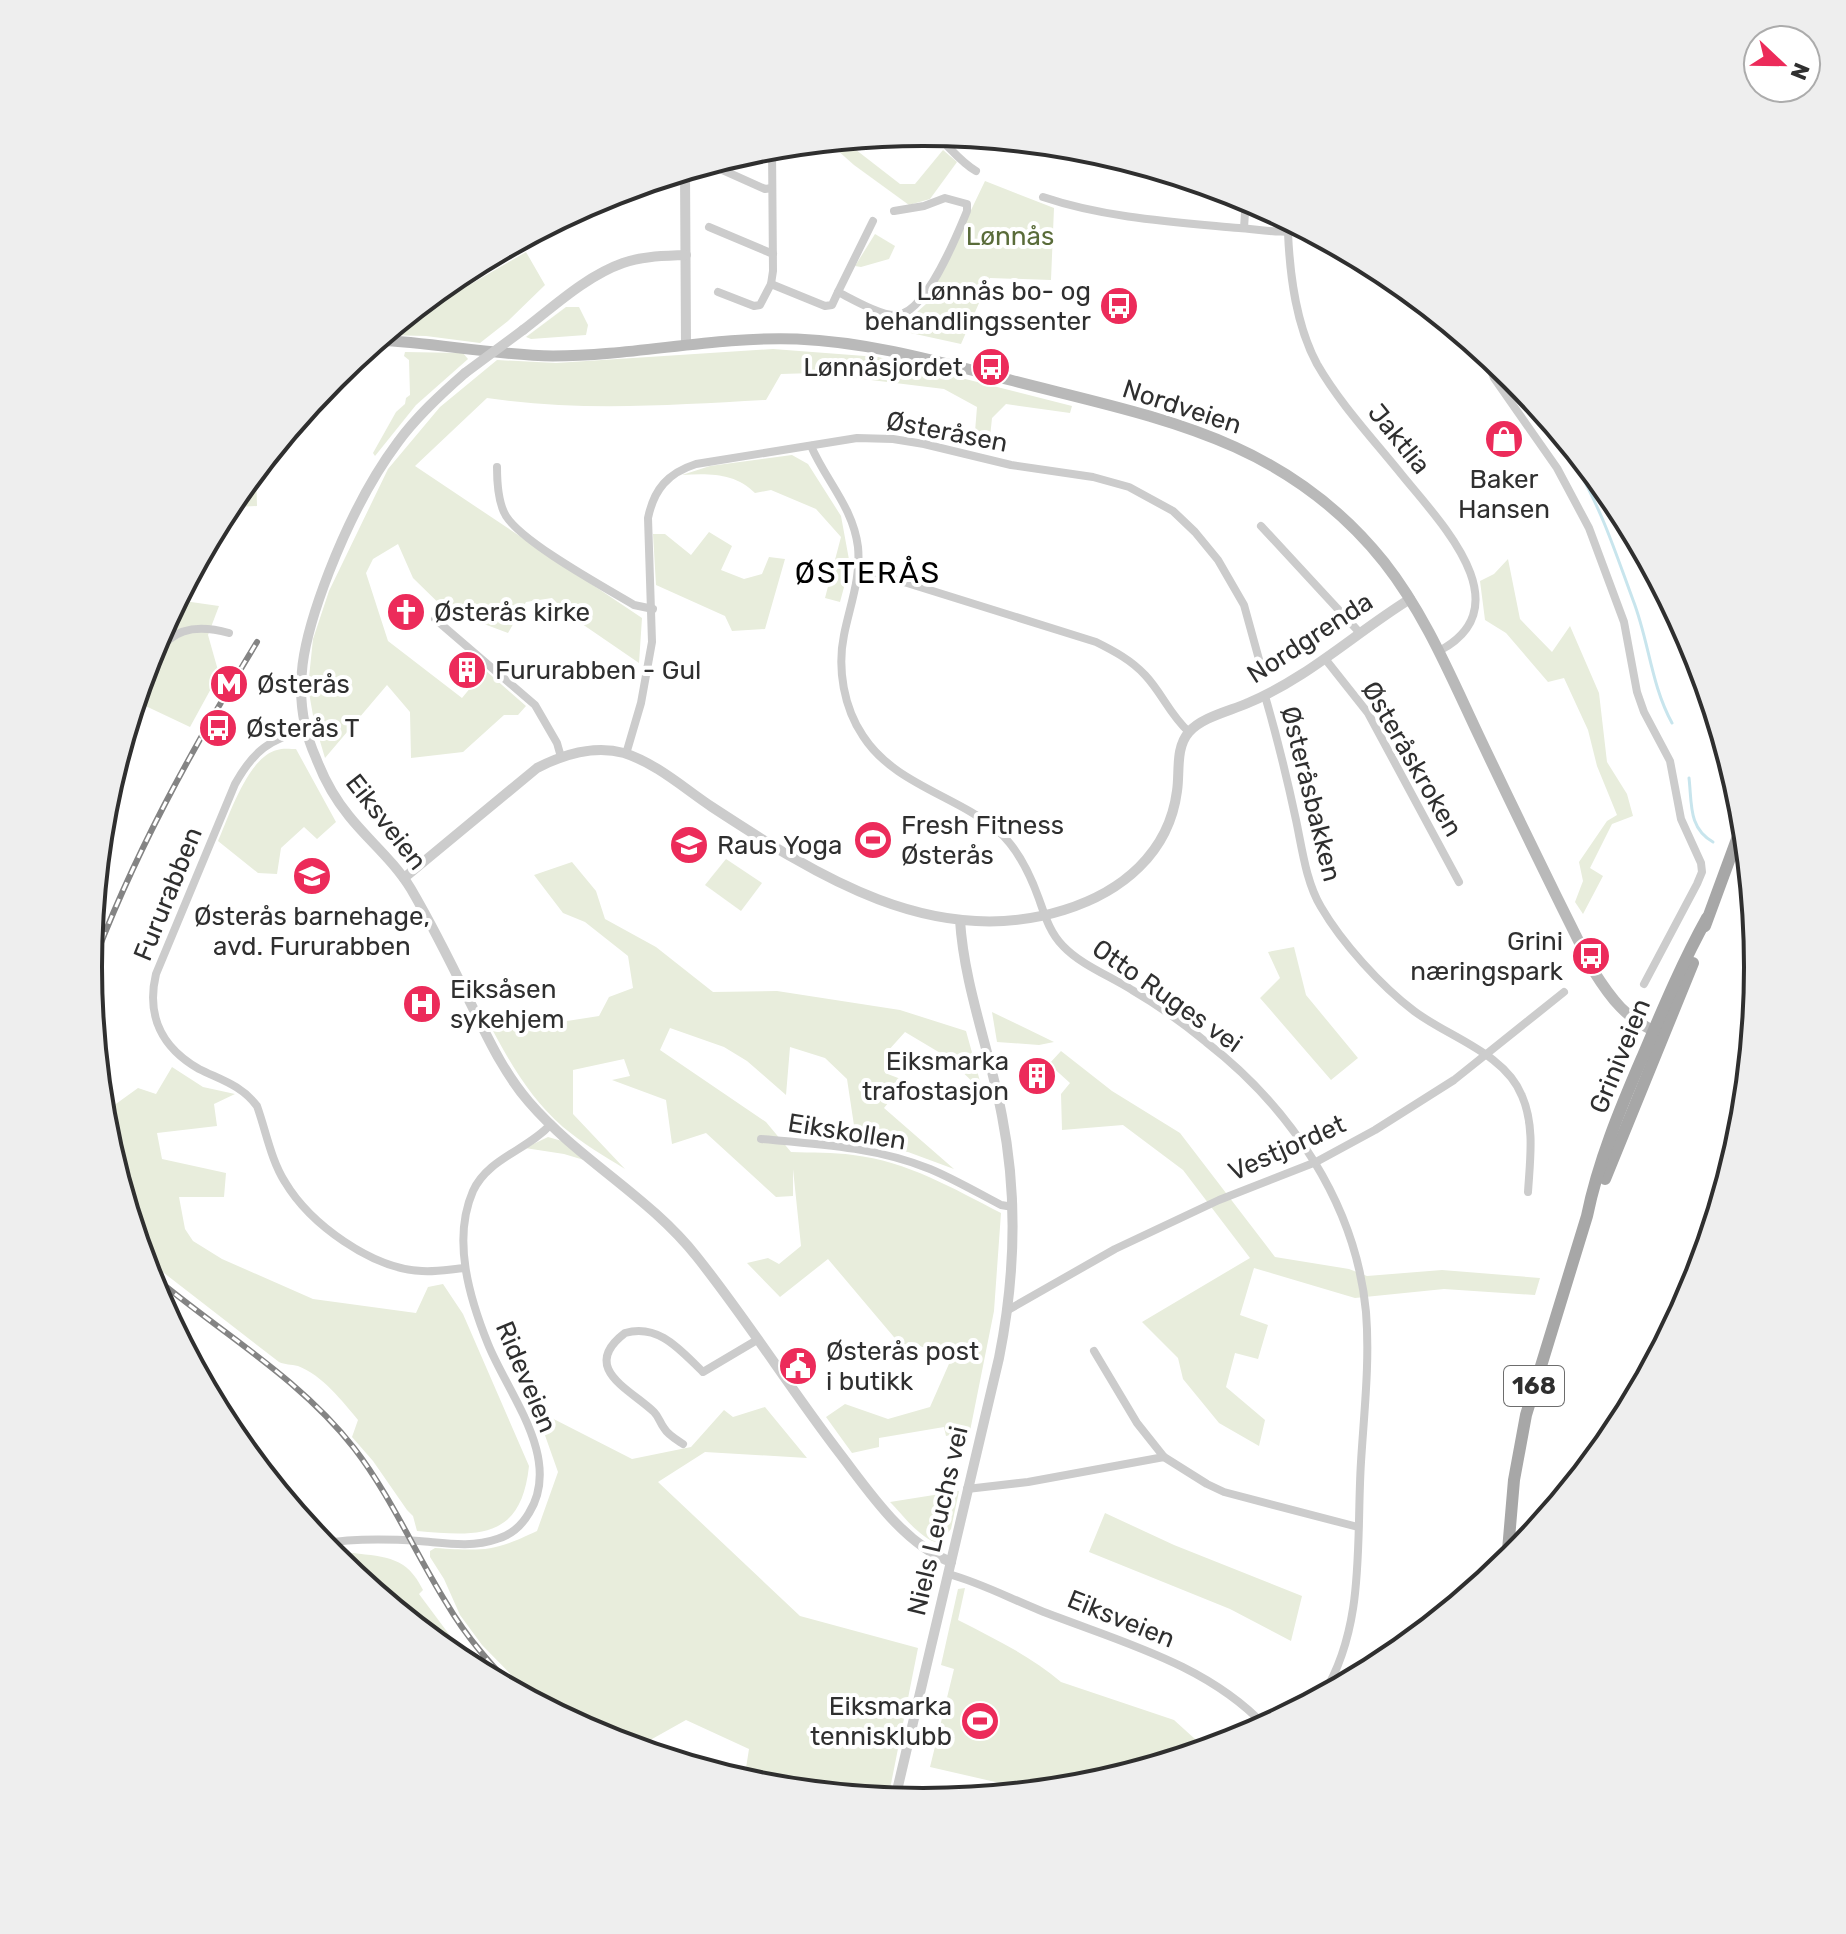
<svg xmlns="http://www.w3.org/2000/svg" width="1846" height="1934" viewBox="0 0 1846 1934" font-family="Rubik,sans-serif">
<rect width="100%" height="100%" fill="#fff"/>
<g fill="#e8eddc">
<polygon points="860,138 851,146 900,184 915,184 943,150 957,162 930,199 909,205 854,165 827,141"/>
<polygon points="1067,146 1086,148 1110,155 1109,160 1069,155"/>
<polygon points="985,181 1054,208 1051,280 990,278 961,344 897,330 926,304"/>
<polygon points="875,234 895,246 889,259 861,267 855,266"/>
<polygon points="526,252 545,285 508,321 480,343 426,336 383,335 459,273 471,284"/>
<polygon points="566,307 579,307 588,325 586,335 531,339 526,337"/>
<path d="M773,349L878,357L1072,406L1070,413L1006,404L992,418L989,447L974,444L977,407L944,389L814,373L781,374L766,400C673,405 580,412 487,398L415,466L642,618L639,663L569,615L552,598L526,602L508,633L468,618L457,621L413,578L398,544L373,559L366,573L388,641L462,698L485,670L526,706L518,715H504L463,752L411,758L410,712L387,685L325,758L314,721L308,687L313,639L329,591L388,469L440,407L497,360L556,363Z"/>
<polygon points="405,352 463,353 468,359 416,405 375,456 373,453 396,412 405,404 406,398 410,395 409,360 404,356"/>
<path d="M792,455L808,464L841,516L850,565L840,602L825,598L841,537L816,509L771,490L755,493C736,473 708,473 682,475L710,466Z"/>
<polygon points="256,470 257,506 235,507 235,495"/>
<polygon points="709,532 732,546 721,570 744,579 762,574 769,557 785,559 765,629 732,631 725,616 656,585 653,534 665,534 691,555"/>
<polygon points="1508,559 1520,619 1552,652 1570,626 1599,693 1607,762 1627,794 1633,816 1612,824 1590,868 1603,876 1583,914 1575,902 1583,881 1579,862 1607,821 1617,815 1597,766 1588,730 1564,678 1548,682 1506,633 1485,620 1480,581 1494,574"/>
<polygon points="177,600 219,606 208,635 219,674 190,727 135,701 152,647"/>
<path d="M296,749L336,822L317,839L304,827L281,848L277,874L258,873L218,841C229,816 248,757 277,750C282,748 291,749 296,749Z"/>
<polygon points="726,859 762,883 741,911 705,885"/>
<path d="M572,862L596,891L605,919L656,947L713,992L777,991L900,1010L966,1031L983,1092L947,1057L905,1032L887,1052L885,1073L906,1081L884,1108L954,1169L908,1152L875,1147L876,1137L855,1132L847,1079L825,1058L790,1047L786,1095L747,1061L724,1047L670,1028L660,1050L766,1122L791,1152C812,1153 833,1152 853,1155C907,1161 954,1189 1001,1213L994,1311L970,1431L946,1436L944,1427L879,1438V1447L852,1453L826,1417L845,1404L888,1419L930,1407L952,1357L908,1342L904,1349L828,1259L780,1297L747,1263L768,1258L779,1264L801,1246L793,1169V1196L776,1197L706,1133L672,1144L666,1100L612,1080L630,1076L624,1059L573,1070V1114L625,1169C604,1156 582,1143 563,1127C526,1095 504,1052 482,1010L516,1029L599,1016L609,997L633,988L628,956L585,922L563,913L534,875Z"/>
<polygon points="1294,947 1306,995 1358,1058 1331,1080 1260,998 1280,978 1268,952"/>
<polygon points="992,1012 1054,1042 1039,1045 997,1042"/>
<polygon points="1061,1051 1112,1091 1180,1133 1275,1257 1349,1269 1367,1276 1442,1270 1540,1278 1535,1295 1444,1289 1355,1298 1254,1268 1240,1315 1268,1325 1258,1359 1235,1353 1226,1387 1265,1420 1259,1446 1219,1423 1183,1379 1178,1358 1142,1322 1250,1258 1183,1170 1123,1125 1062,1130 1061,1094 1070,1083 1049,1064"/>
<path d="M172,1067L203,1087L235,1094L214,1104L217,1126L157,1133L162,1159L226,1173L224,1197H179L185,1229L193,1241L222,1259L313,1299L416,1313L428,1287L443,1284L463,1314L529,1466C521,1541 477,1536 417,1531L413,1516L407,1510L373,1461L352,1437L358,1420C342,1401 322,1375 298,1366C291,1364 285,1365 279,1362L155,1266L152,1270L144,1263L104,1129L102,1114L138,1088L156,1094Z"/>
<polygon points="548,1137 562,1141 584,1160 564,1154 525,1148"/>
<path d="M765,1407L807,1458L705,1452L658,1482L800,1616L918,1648L888,1799L760,1786L744,1781L749,1749L686,1720L636,1748L603,1738L541,1705L482,1645L460,1615L444,1579L430,1557V1551L435,1548C483,1551 493,1552 537,1531L558,1472L536,1410L632,1459L691,1447L724,1410L733,1417Z"/>
<path d="M959,1491L951,1529L939,1543C921,1540 903,1515 890,1502Z"/>
<polygon points="1105,1513 1174,1545 1302,1596 1291,1641 1230,1609 1089,1552"/>
<path d="M353,1553C387,1557 407,1557 423,1590L419,1594L451,1637L447,1642L438,1632L430,1631L425,1634L334,1558L337,1555Z"/>
<path d="M965,1588L958,1620C993,1638 1031,1656 1061,1682L1174,1720L1206,1749L1085,1786L1007,1794L1004,1784L930,1767L954,1669L941,1665L958,1589Z"/>
</g>
<g fill="none" stroke-linecap="round" stroke-linejoin="round">
<g stroke="#c8e5ed" stroke-width="3">
<path d="M1516,379C1536,410 1559,439 1578,470C1602,510 1617,557 1633,600C1649,641 1651,685 1672,723"/>
<path d="M1689,778C1692,803 1688,828 1713,842"/>
</g>
<g stroke="#ccc" stroke-width="8">
<path d="M934,133C948,145 960,162 976,171"/>
<polyline points="718,168 765,189 772,188"/>
<path d="M1043,197C1105,218 1174,222 1239,228C1263,230 1283,234 1307,230"/>
<polyline points="709,227 773,254"/>
<polyline points="1244,228 1246,197"/>
<path d="M1288,233C1290,277 1296,325 1317,364C1340,404 1373,439 1402,475C1439,521 1524,606 1439,651"/>
<path d="M771,284L825,306L832,305L838,292C852,299 881,316 896,315C926,314 957,235 967,211V204L945,198L924,206L894,211"/>
<polyline points="718,292 754,306 760,305 771,284 773,271 772,147"/>
<polyline points="838,292 873,221"/>
<polyline points="1483,351 1494,378 1557,468 1589,528 1624,622 1637,692 1644,712 1670,761 1681,819 1701,863 1702,872 1697,884 1644,984"/>
<path d="M811,446C826,481 853,507 858,547C861,578 850,605 844,635C837,669 844,708 863,736C894,784 955,795 997,830C1017,847 1030,874 1039,899C1045,916 1050,933 1063,946C1081,965 1110,976 1132,990C1158,1005 1183,1023 1206,1042C1290,1107 1356,1204 1366,1312C1370,1361 1364,1413 1361,1462C1356,1541 1366,1625 1323,1695"/>
<path d="M497,467C497,481 498,503 506,516C523,543 604,587 634,605L653,609"/>
<polyline points="1261,526 1360,633"/>
<path d="M859,568L1096,642C1114,651 1131,660 1145,675C1162,693 1170,715 1189,732"/>
<polyline points="435,619 535,705 557,743 561,757"/>
<polyline points="1326,660 1368,713 1459,882"/>
<path d="M1265,696C1277,737 1287,778 1296,820C1302,848 1306,882 1321,907C1342,943 1381,986 1414,1011C1448,1037 1505,1053 1522,1096C1535,1126 1530,1160 1528,1192"/>
<path d="M133,710C155,659 161,614 229,633"/>
<path d="M306,729C269,740 254,750 235,784L156,974C146,1016 162,1048 199,1069C221,1080 241,1085 257,1106C266,1131 271,1160 285,1182C310,1224 372,1269 422,1271C437,1272 451,1269 465,1268"/>
<path d="M626,754L641,703L652,642L648,518C654,489 668,473 696,464L857,438L893,439L924,444L1011,465L1093,477L1129,487L1173,511L1195,532L1218,560L1244,605L1260,663"/>
<path d="M761,1139C818,1144 876,1147 930,1169C954,1179 978,1193 1001,1205L1013,1207"/>
<polyline points="1008,1310 1115,1249 1219,1200 1316,1162 1375,1130 1454,1080 1564,992"/>
<polyline points="1094,1351 1137,1423 1164,1457"/>
<path d="M683,1444C677,1440 668,1435 664,1428C660,1423 659,1417 654,1412C630,1389 579,1368 625,1333C659,1323 681,1351 703,1372L757,1340"/>
<polyline points="967,1489 1028,1482 1164,1457 1207,1484 1224,1492 1358,1527"/>
<path d="M322,1544C353,1538 387,1539 419,1541C445,1543 472,1548 497,1539C511,1535 522,1525 529,1513C563,1459 508,1394 488,1344C469,1297 452,1239 473,1191C488,1158 528,1150 551,1124"/>
<path d="M948,1574C979,1582 1009,1598 1039,1610C1117,1641 1206,1663 1265,1726"/>
</g>
<g stroke="#ccc" stroke-width="10">
<polyline points="685,171 686,345"/>
<path d="M523,330C553,307 586,276 623,263C642,256 665,256 686,255"/>
<path d="M465,373C441,394 417,416 398,442C368,482 347,526 329,572C305,634 287,694 316,758C324,779 335,799 349,816C369,841 394,861 411,889C432,925 451,963 469,1000C487,1036 503,1072 529,1102C579,1160 650,1197 697,1257C748,1321 791,1390 841,1455C870,1493 904,1544 951,1562"/>
<path d="M404,878L537,768C564,754 595,745 624,753C656,763 685,789 712,807C816,875 934,951 1064,910C1122,892 1169,853 1177,791C1180,772 1175,748 1189,732C1202,717 1230,711 1248,703C1308,678 1355,633 1410,599"/>
<path d="M895,1799L999,1358C1015,1278 1018,1197 1002,1116C990,1051 964,986 960,920"/>
</g>
<g stroke="#b9b9b9" stroke-width="11">
<path d="M378,340C436,343 494,355 553,356C634,356 715,336 797,339C871,342 943,363 1014,381C1158,418 1285,438 1384,562C1425,614 1451,677 1479,736C1516,814 1554,892 1593,970C1611,999 1627,1020 1659,1033"/>
<polyline points="237,1441 275,1480 296,1512"/>
</g>
<g stroke="#a7a7a7" stroke-width="12">
<polyline points="1705,926 1744,820"/>
<polyline points="1605,1179 1693,963"/>
<path d="M1507,1562L1514,1480L1526,1415L1587,1216C1598,1162 1620,1109 1642,1058C1662,1011 1682,963 1707,918"/>
</g>
<g stroke="#848484" stroke-width="6">
<g id="rail">
<path d="M89,974C132,857 192,749 257,642"/>
<path d="M147,1271C216,1330 298,1376 354,1448C391,1496 415,1553 447,1604C467,1638 492,1666 519,1694"/>
</g>
</g>
<use href="#rail" stroke="#fff" stroke-width="3" stroke-dasharray="9" stroke-linecap="butt"/>
<polyline stroke="#ccc" stroke-width="10" points="465,373 523,330"/>
</g>
<defs>
<g id="bus-disc" transform="scale(2)"><circle r="9.5" fill="#ec2b5a" stroke="#fff"/><path d="M-5-6H5V4H4V6H2V4H-2V6H-4V4H-5ZM-3.5-4V0h7V-4ZM-3.5 1.2v1.5H-2V1.2ZM2 1.2v1.5H3.5V1.2Z" fill="#fff"/></g>
<g id="shop-disc" transform="scale(2)"><circle r="9.5" fill="#ec2b5a" stroke="#fff"/><path d="M-5-2.5h2.3a2.7 3.5 0 0 1 5.4 0H5L5.5 6h-11ZM-1.5-2.5h3a1.5 2.3 0 0 0-3 0Z" fill="#fff"/></g>
<g id="church-disc" transform="scale(2)"><circle r="9.5" fill="#ec2b5a" stroke="#fff"/><path d="M-1.2-6h2.4v3.5h3.3v2.4h-3.3V6h-2.4V-.1h-3.3v-2.4h3.3Z" fill="#fff"/></g>
<g id="building-disc" transform="scale(2)"><circle r="9.5" fill="#ec2b5a" stroke="#fff"/><path d="M-4-6H4V6H1V3H-1V6H-4ZM-2.5-4.3h1.7v1.8h-1.7ZM.8-4.3h1.7v1.8H.8ZM-2.5-1h1.7V.8h-1.7ZM.8-1h1.7V.8H.8Z" fill="#fff"/></g>
<g id="metro-disc" transform="scale(2)"><circle r="9.5" fill="#ec2b5a" stroke="#fff"/><path d="M-5.5 5V-5H-3L0 0L3-5H5.5V5H3V-.5L0 4L-3-.5V5Z" fill="#fff"/></g>
<g id="stadium-disc" transform="scale(2)"><circle r="9.5" fill="#ec2b5a" stroke="#fff"/><path d="M0-5a6.5 5 0 1 0 0 10a6.5 5 0 1 0 0-10ZM-3.5-1.8h7v3.6h-7Z" fill="#fff"/></g>
<g id="school-disc" transform="scale(2)"><circle r="9.5" fill="#ec2b5a" stroke="#fff"/><path d="M0-5L7-2L0 1L-7-2ZM-4 1L0 2.5L4 1V4Q0 6-4 4Z" fill="#fff"/></g>
<g id="hospital-disc" transform="scale(2)"><circle r="9.5" fill="#ec2b5a" stroke="#fff"/><path d="M-5-5h3v3.5h4V-5h3V5h-3V1.5h-4V5h-3Z" fill="#fff"/></g>
<g id="civic-disc" transform="scale(2)"><circle r="9.5" fill="#ec2b5a" stroke="#fff"/><path d="M-.6-6.5H3V-4.5H.6V-3L4-1V1h2V6H-6V1h2V-1L-.6-3ZM-1.2 2.5V6h2.4V2.5Z" fill="#fff"/></g>
</defs>
<g fill-rule="evenodd">
<use href="#bus-disc" x="1119" y="306"/>
<use href="#bus-disc" x="991" y="367"/>
<use href="#shop-disc" x="1504" y="439"/>
<use href="#church-disc" x="406" y="612"/>
<use href="#building-disc" x="467" y="670"/>
<use href="#metro-disc" x="229" y="684"/>
<use href="#bus-disc" x="218" y="728"/>
<use href="#stadium-disc" x="873" y="840"/>
<use href="#school-disc" x="689" y="845"/>
<use href="#school-disc" x="312" y="876"/>
<use href="#bus-disc" x="1591" y="956"/>
<use href="#hospital-disc" x="422" y="1004"/>
<use href="#building-disc" x="1037" y="1076"/>
<use href="#civic-disc" x="798" y="1366"/>
<use href="#stadium-disc" x="980" y="1721"/>
</g>
<g text-anchor="middle" dominant-baseline="central" stroke-width="8" stroke-linejoin="round" paint-order="stroke">
<rect fill="#fff" stroke="#6d6d6d" stroke-width="2" x="1504" y="1366" width="60" height="40" rx="6"/>
<g font-size="24" font-weight="bold" fill="#2f2f2f">
<text x="1534" y="1386">168</text>
</g>
<g font-size="26" fill="#5a6c3a" stroke="#fff">
<text x="1010" y="236">Lønnås</text>
</g>
<g font-size="26" fill="#2f2f2f" stroke="#fff" text-anchor="start">
<text x="1091" y="291" text-anchor="end">Lønnås bo- og<tspan x="1091" dy="30">behandlingssenter</tspan></text>
<text x="963" y="367" text-anchor="end">Lønnåsjordet</text>
<text x="1504" y="479" text-anchor="middle">Baker<tspan x="1504" dy="30">Hansen</tspan></text>
<text x="434" y="612">Østerås kirke</text>
<text x="495" y="670">Fururabben - Gul</text>
<text x="257" y="684">Østerås</text>
<text x="246" y="728">Østerås T</text>
<text x="901" y="825">Fresh Fitness<tspan x="901" dy="30">Østerås</tspan></text>
<text x="717" y="845">Raus Yoga</text>
<text x="312" y="916" text-anchor="middle">Østerås barnehage,<tspan x="312" dy="30">avd. Fururabben</tspan></text>
<text x="1563" y="941" text-anchor="end">Grini<tspan x="1563" dy="30">næringspark</tspan></text>
<text x="450" y="989">Eiksåsen<tspan x="450" dy="30">sykehjem</tspan></text>
<text x="1009" y="1061" text-anchor="end">Eiksmarka<tspan x="1009" dy="30">trafostasjon</tspan></text>
<text x="826" y="1351">Østerås post<tspan x="826" dy="30">i butikk</tspan></text>
<text x="952" y="1706" text-anchor="end">Eiksmarka<tspan x="952" dy="30">tennisklubb</tspan></text>
</g>
<g font-size="26" fill="#2f2f2f" stroke="#fff">
<text transform="translate(1182 407) rotate(18)">Nordveien</text>
<text transform="translate(947 432) rotate(11)">Østeråsen</text>
<text transform="translate(1399 439) rotate(51)">Jaktlia</text>
<text transform="translate(1310 638) rotate(-33)">Nordgrenda</text>
<text transform="translate(1412 759) rotate(60)">Østeråskroken</text>
<text transform="translate(1311 794) rotate(76)">Østeråsbakken</text>
<text transform="translate(386 822) rotate(52)">Eiksveien</text>
<text transform="translate(168 894) rotate(-68)">Fururabben</text>
<text transform="translate(1167 996) rotate(35)">Otto Ruges vei</text>
<text transform="translate(1620 1056) rotate(-68)">Griniveien</text>
<text transform="translate(847 1132) rotate(9)">Eikskollen</text>
<text transform="translate(1287 1148) rotate(-24)">Vestjordet</text>
<text transform="translate(526 1377) rotate(67)">Rideveien</text>
<text transform="translate(938 1521) rotate(-77)">Niels Leuchs vei</text>
<text transform="translate(1121 1619) rotate(22)">Eiksveien</text>
</g>
<g font-size="30" letter-spacing="2" fill="#000" stroke="#fff">
<text x="868" y="573">ØSTERÅS</text>
</g>
</g>
<path d="M0 0H1846V1934H0ZM102 967a821 821 0 1 1 1642 0a821 821 0 1 1-1642 0Z" fill="#eee" fill-rule="evenodd"/>
<path fill="none" stroke="#2f2f2f" stroke-width="4" d="M102 967a821 821 0 1 1 1642 0a821 821 0 1 1-1642 0Z"/>
<g transform="translate(1782 64) rotate(112)"><circle r="38" fill="#ffffff" stroke="#acacac" stroke-width="2"/>
<path d="M0-6L14 30L0 20L-14 30Z" fill="#ec2b5a"/>
<text y="-12" font-size="22" font-weight="bold" text-anchor="middle" fill="#2f2f2f">N</text>
</g>
</svg>
